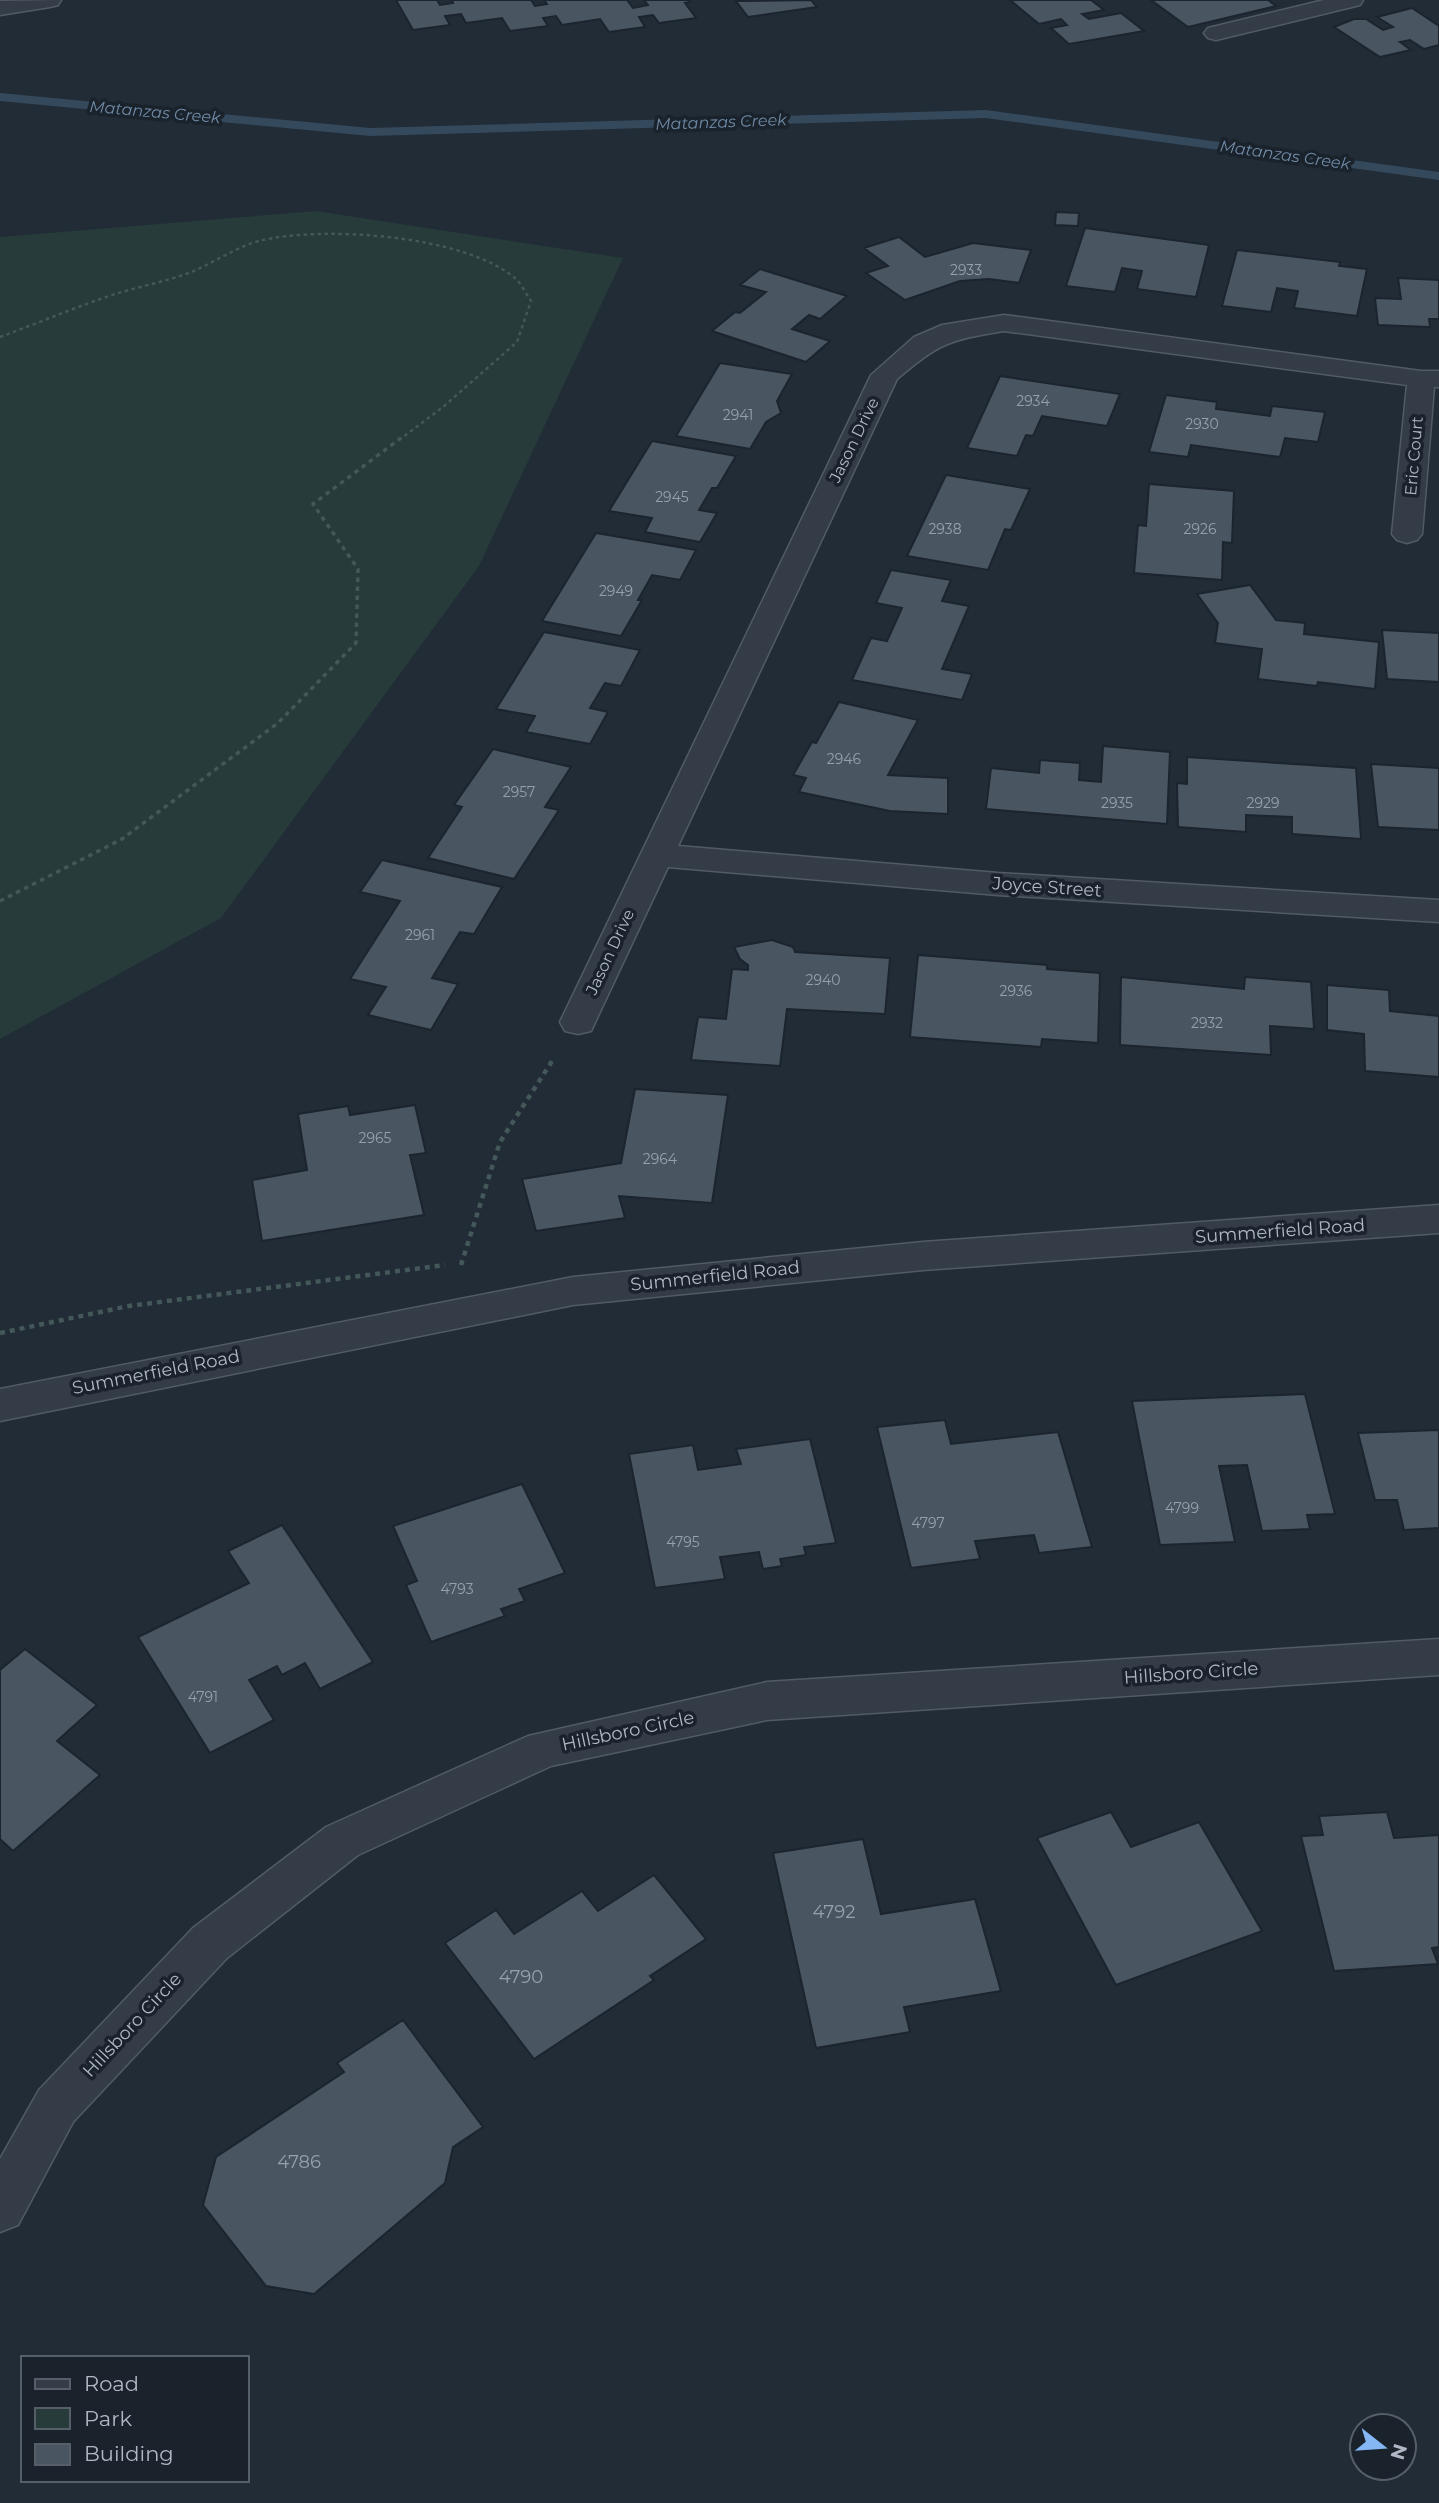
<svg xmlns="http://www.w3.org/2000/svg" width="1439" height="2503" viewBox="0 0 1439 2503" font-family="Montserrat,sans-serif">
<rect width="100%" height="100%" fill="#212c36"/>
<polygon fill="#263b3a" points="316,211 623,258 479,566 221,918 0,1039 0,237"/>
<g fill="none" stroke-linecap="round" stroke-linejoin="round">
<polygon fill="#35495d" fill-rule="evenodd" points="0,93 370,128 986,110 1439,172 1439,180 986,118 370,136 0,101"/>
</g>
<g fill="#495662" stroke="#1c242e" stroke-width="2">
<polygon points="396,0 437,0 440,5 453,3 452,0 531,0 535,6 547,4 544,0 627,0 633,8 648,5 644,0 688,0 690,2 685,3 696,18 659,23 653,15 639,17 645,27 609,32 600,19 562,25 556,16 543,18 548,26 510,31 502,18 466,23 461,14 445,16 450,25 413,30"/>
<polygon points="811,0 817,7 748,17 736,1"/>
<polygon points="1010,0 1091,0 1104,10 1082,14 1089,19 1121,13 1144,31 1069,44 1051,28 1067,25 1061,19 1039,24"/>
<polygon points="1151,0 1268,0 1276,6 1188,27"/>
<polygon points="1412,8 1439,26 1439,45 1424,49 1410,40 1400,42 1411,50 1380,57 1334,27 1354,19 1366,19 1383,30 1393,27 1377,17"/>
<polygon points="1056,212 1079,213 1078,226 1055,225"/>
<polygon points="1085,228 1209,245 1196,297 1137,289 1142,271 1122,268 1115,292 1066,286"/>
<polygon points="899,237 925,257 973,243 1031,250 1019,283 989,279 960,281 905,300 866,273 888,266 864,248"/>
<polygon points="1237,250 1340,262 1339,266 1367,269 1357,316 1294,308 1298,291 1277,288 1271,312 1222,306"/>
<polygon points="760,269 847,296 820,319 809,315 792,329 830,341 806,362 712,331 735,312 740,313 766,292 740,285"/>
<polygon points="1398,278 1439,280 1439,319 1429,319 1430,327 1378,325 1375,298 1401,299"/>
<polygon points="720,363 792,374 777,401 781,413 766,422 750,449 676,436"/>
<polygon points="1000,376 1120,394 1107,426 1042,416 1033,436 1026,435 1017,456 967,448"/>
<polygon points="1166,395 1217,402 1216,409 1270,416 1272,406 1325,412 1318,442 1285,438 1280,457 1191,445 1188,457 1149,452"/>
<polygon points="652,441 736,456 717,488 712,488 699,510 717,513 700,542 645,532 652,518 609,511"/>
<polygon points="946,475 1030,489 1011,530 1005,529 988,570 907,556"/>
<polygon points="1149,484 1234,491 1232,543 1223,542 1222,580 1134,573 1138,525 1146,526"/>
<polygon points="596,533 696,550 680,580 652,575 638,600 642,600 621,636 542,621"/>
<polygon points="891,570 951,580 942,601 969,606 942,669 972,674 962,700 852,680 871,638 887,641 902,608 876,603"/>
<polygon points="1250,585 1276,620 1305,623 1304,634 1379,642 1375,689 1318,682 1317,686 1258,679 1262,649 1215,643 1218,623 1197,594"/>
<polygon points="1382,630 1439,633 1439,682 1387,679"/>
<polygon points="544,632 640,650 621,686 605,683 590,708 608,712 590,744 526,732 535,716 496,709"/>
<polygon points="839,702 918,720 888,775 948,778 948,814 890,811 799,792 806,778 793,775 812,742 816,743"/>
<polygon points="1103,746 1170,752 1167,824 986,809 991,768 1039,773 1040,760 1080,763 1079,780 1101,782"/>
<polygon points="493,749 571,767 545,807 559,810 514,879 428,858 462,807 454,805"/>
<polygon points="1187,757 1356,768 1361,839 1292,834 1292,817 1246,815 1246,832 1178,827 1177,783 1187,784"/>
<polygon points="1371,764 1439,768 1439,830 1378,827"/>
<polygon points="382,860 502,887 474,934 460,932 432,978 458,984 431,1030 368,1015 386,987 350,979 400,901 360,892"/>
<polygon points="772,940 793,947 795,952 890,958 885,1014 787,1009 780,1066 691,1060 698,1017 726,1019 732,969 748,970 748,965 740,959 734,947"/>
<polygon points="918,955 1047,965 1047,969 1100,973 1098,1043 1042,1039 1041,1047 910,1037"/>
<polygon points="1121,977 1244,989 1245,977 1311,982 1314,1029 1270,1026 1271,1055 1120,1045"/>
<polygon points="1327,985 1389,990 1390,1011 1439,1016 1439,1077 1365,1071 1364,1034 1327,1030"/>
<polygon points="635,1089 728,1095 712,1203 619,1196 625,1218 536,1231 522,1179 621,1163"/>
<polygon points="415,1105 426,1153 410,1155 424,1215 262,1241 252,1180 307,1170 298,1114 348,1106 350,1115"/>
<polygon points="1305,1394 1335,1514 1307,1515 1310,1529 1262,1531 1247,1465 1219,1466 1235,1542 1160,1545 1132,1401"/>
<polygon points="945,1420 951,1444 1058,1432 1092,1547 1039,1553 1034,1535 975,1541 980,1559 911,1568 877,1427"/>
<polygon points="1439,1430 1439,1528 1404,1530 1397,1500 1375,1500 1358,1433"/>
<polygon points="810,1439 836,1543 804,1547 806,1555 780,1559 782,1566 763,1569 759,1552 720,1557 725,1579 655,1588 629,1454 693,1445 698,1470 741,1464 736,1449"/>
<polygon points="522,1484 565,1573 519,1589 525,1601 501,1609 505,1616 431,1642 406,1585 417,1581 393,1526"/>
<polygon points="282,1525 373,1662 320,1689 305,1663 282,1675 277,1666 249,1680 274,1720 210,1753 138,1637 249,1583 228,1551"/>
<polygon points="25,1649 97,1705 57,1741 100,1775 13,1851 0,1839 0,1670"/>
<polygon points="1111,1812 1131,1847 1199,1822 1262,1931 1116,1985 1037,1838"/>
<polygon points="1387,1812 1394,1838 1439,1835 1439,1947 1432,1948 1438,1964 1334,1971 1301,1836 1323,1835 1319,1816"/>
<polygon points="863,1839 881,1914 975,1899 1001,1991 904,2007 910,2032 816,2048 773,1853"/>
<polygon points="654,1875 706,1939 650,1976 654,1980 534,2059 445,1943 496,1910 514,1934 582,1891 598,1911"/>
<polygon points="403,2020 483,2127 453,2147 445,2183 314,2294 266,2286 203,2205 216,2157 344,2072 337,2063"/>
</g>
<g fill="none" stroke-linecap="round" stroke-linejoin="round">
<g stroke="#525b65" stroke-width="3">
<g id="minor">
<polygon points="61,0 58,5 50,7 0,15 0,1"/>
<polygon points="1324,0 1363,0 1360,5 1216,40 1208,38 1204,33 1208,28"/>
<path d="M1004,315L1421,371H1439V387H1434L1422,534L1417,540L1407,543L1397,540L1392,534L1407,385L1004,331C948,340 940,343 897,379L678,846L998,873L1439,900V922L998,895L668,867L591,1031L578,1034L565,1031L560,1022L871,375L914,337L942,325Z"/>
<polygon points="1439,1205 1439,1233 923,1270 573,1305 0,1421 0,1389 573,1277 923,1242"/>
<polygon points="1439,1639 1439,1675 767,1720 551,1766 358,1855 227,1958 73,2122 18,2225 0,2232 0,2159 39,2090 193,1928 326,1827 528,1736 767,1682"/>
</g>
</g>
<path stroke="#445859" stroke-width="2.5" stroke-dasharray="3.5 3.5" stroke-linecap="butt" d="M0,337C38,323 76,307 115,294C138,287 163,282 186,274C211,265 233,248 259,241C321,225 466,235 516,279C522,285 526,294 531,301L517,342L443,407L399,440"/>
<polyline stroke="#445859" stroke-width="3.5" stroke-dasharray="4.5 4.5" stroke-linecap="butt" points="0,901 122,839 278,723 356,643 358,569 313,504 401,438"/>
<g stroke="#445859" stroke-width="4.5" stroke-dasharray="5 5" stroke-linecap="butt">
<polyline points="461,1265 500,1142 554,1058"/>
<polyline points="0,1333 129,1306 445,1265"/>
</g>
<use href="#minor" fill="#343d47" fill-rule="evenodd"/>
</g>
<g text-anchor="middle" dominant-baseline="central" stroke-width="7" stroke-linejoin="round" paint-order="stroke">
<g font-size="14" fill="#96a0ac">
<text x="966" y="270">2933</text>
<text x="1033" y="401">2934</text>
<text x="738" y="415">2941</text>
<text x="1202" y="424">2930</text>
<text x="672" y="497">2945</text>
<text x="945" y="529">2938</text>
<text x="1200" y="529">2926</text>
<text x="616" y="591">2949</text>
<text x="844" y="759">2946</text>
<text x="519" y="792">2957</text>
<text x="1117" y="803">2935</text>
<text x="1263" y="803">2929</text>
<text x="420" y="935">2961</text>
<text x="823" y="980">2940</text>
<text x="1016" y="991">2936</text>
<text x="1207" y="1023">2932</text>
<text x="375" y="1138">2965</text>
<text x="660" y="1159">2964</text>
<text x="1182" y="1508">4799</text>
<text x="928" y="1523">4797</text>
<text x="683" y="1542">4795</text>
<text x="457" y="1589">4793</text>
<text x="203" y="1697">4791</text>
</g>
<g font-size="16" font-style="italic" fill="#708ba7" stroke="#1a222c">
<text transform="translate(155 112) rotate(5)">Matanzas Creek</text>
<text transform="translate(721 122) rotate(-2)">Matanzas Creek</text>
<text transform="translate(1285 155) rotate(8)">Matanzas Creek</text>
</g>
<g font-size="16" fill="#afb8c4" stroke="#1a222c">
<text transform="translate(854 440) rotate(-64)">Jason Drive</text>
<text transform="translate(1414 456) rotate(-85)">Eric Court</text>
<text transform="translate(610 952) rotate(-65)">Jason Drive</text>
</g>
<g font-size="18" fill="#afb8c4" stroke="#1a222c">
<text transform="translate(1047 887) rotate(4)">Joyce Street</text>
<text transform="translate(1280 1231) rotate(-4)">Summerfield Road</text>
<text transform="translate(715 1276) rotate(-6)">Summerfield Road</text>
<text transform="translate(156 1372) rotate(-11)">Summerfield Road</text>
<text transform="translate(1191 1673) rotate(-4)">Hillsboro Circle</text>
<text transform="translate(628 1731) rotate(-12)">Hillsboro Circle</text>
<text transform="translate(132 2025) rotate(-47)">Hillsboro Circle</text>
</g>
<g font-size="18" fill="#96a0ac">
<text x="834" y="1912">4792</text>
<text x="521" y="1977">4790</text>
<text x="299" y="2162">4786</text>
</g>
</g>
<rect x="21" y="2356" width="228" height="126" fill="#1a222c" stroke="#565e69" stroke-width="2"/>
<rect x="35" y="2379" width="35" height="10" fill="#343d47" stroke="#565e69" stroke-width="2"/>
<text x="84" y="2391" font-size="21" fill="#afb8c4">Road</text>
<rect x="35" y="2408" width="35" height="21" fill="#263b3a" stroke="#565e69" stroke-width="2"/>
<text x="84" y="2426" font-size="21" fill="#afb8c4">Park</text>
<rect x="35" y="2444" width="35" height="21" fill="#495662" stroke="#565e69" stroke-width="2"/>
<text x="84" y="2461" font-size="21" fill="#afb8c4">Building</text>
<g transform="translate(1383 2447) rotate(107)"><circle r="33" fill="#1a222c" stroke="#565e69" stroke-width="2"/>
<path d="M0-5L12 26L0 18L-12 26Z" fill="#84b7f3"/>
<text y="-10" font-size="19" font-weight="bold" text-anchor="middle" fill="#afb8c4">N</text>
</g>
</svg>
